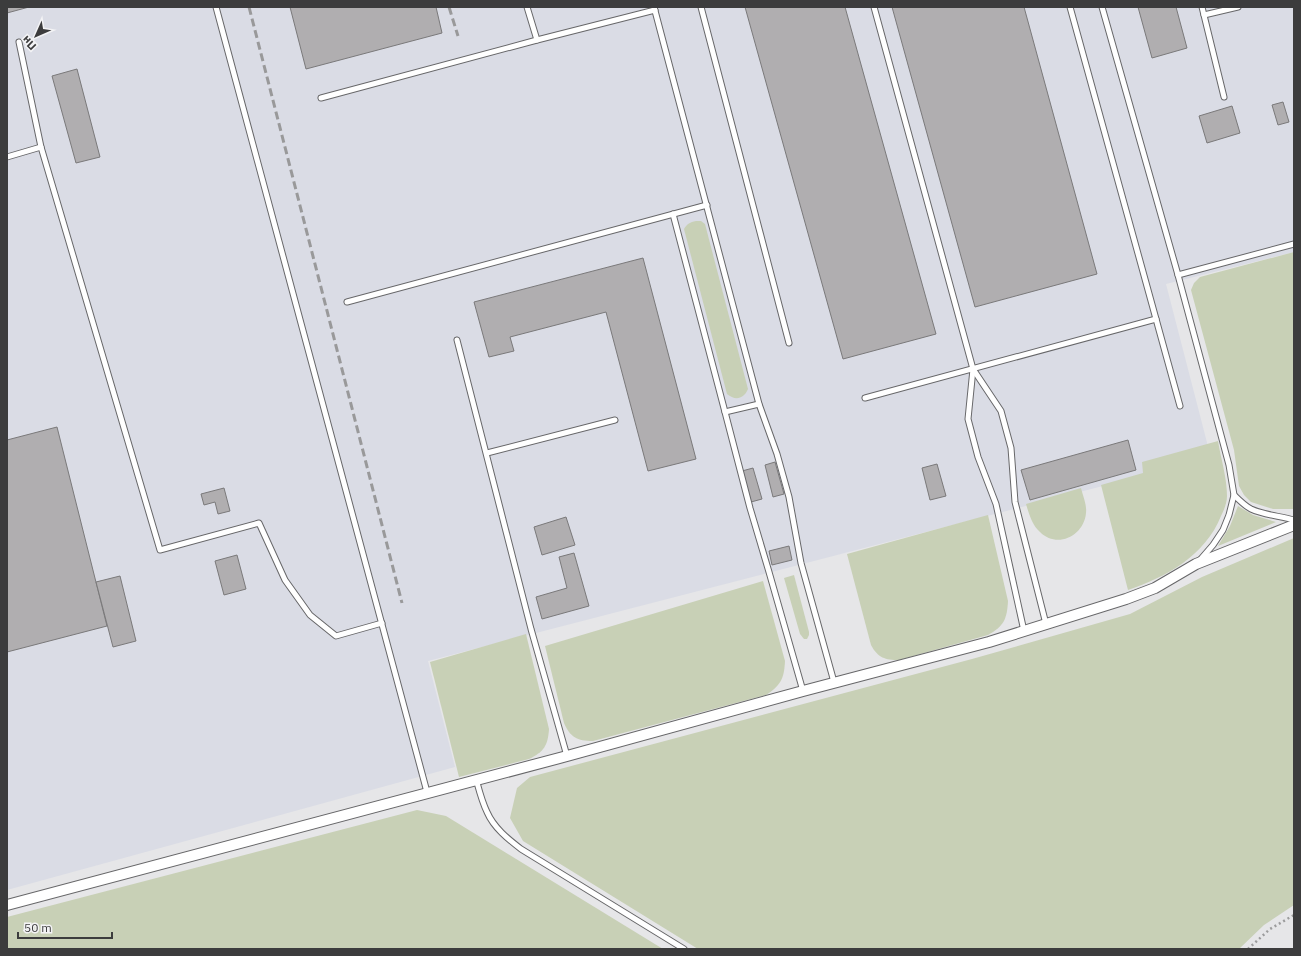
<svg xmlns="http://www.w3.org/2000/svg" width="1301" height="956" viewBox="0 0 1301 956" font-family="'IBM Plex Sans',sans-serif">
<rect width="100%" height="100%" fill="#e6e6e8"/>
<polygon fill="#dadce5" points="7,7 1294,7 1294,252 1166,284 1211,458 428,661 455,767 7,890"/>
<g fill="#c8d0b6">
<path d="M696,221H701L705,224L748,389C744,399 735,401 727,394L684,229C687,224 690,222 696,221Z"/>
<polygon points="1294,252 1294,509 1273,509 1251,502 1244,495 1239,486 1234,450 1191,290 1194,283 1200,277"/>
<path d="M1218,441C1221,459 1227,478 1227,496C1227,503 1224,510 1221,516C1205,556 1166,577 1128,590L1101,485L1143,473L1142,462Z"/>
<path d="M1081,488C1083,496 1087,505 1086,513C1084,536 1057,549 1040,532C1032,525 1029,514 1026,504Z"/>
<polygon points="1238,506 1253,515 1276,522 1218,546 1230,526"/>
<path d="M988,515L1008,601C1007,619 1004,626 988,635L899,660C885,660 878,658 871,645L847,554Z"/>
<polygon points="1294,538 1294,905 1264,925 1239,949 698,949 523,841 510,818 517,788 530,777 972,659 1130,614 1202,577"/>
<polygon points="794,575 809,632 809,635 807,639 804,639 800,634 784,578"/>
<path d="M763,581L785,661C784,679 781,685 766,695L593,741C577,741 570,737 564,723L545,646Z"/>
<path d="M526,634L549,729C548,745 544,752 529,759L459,777L430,662Z"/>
<polygon points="417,810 446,816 663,949 7,949 7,917"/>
</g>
<g fill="#b0aeb0" stroke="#7a797a">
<polygon points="7,7 29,7 7,13"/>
<polygon points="290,7 436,7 442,33 306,69"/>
<polygon points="745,7 845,7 936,334 843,359"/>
<polygon points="892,7 1024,7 1097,274 975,307"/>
<polygon points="1138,7 1176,7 1187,48 1152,58"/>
<polygon points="77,69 100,157 76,163 52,76"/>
<polygon points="1283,102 1289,122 1278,125 1272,105"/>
<polygon points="1232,106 1240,133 1207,143 1199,116"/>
<polygon points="643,258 696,459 648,471 606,312 510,337 514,351 489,357 474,302"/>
<polygon points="57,427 107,626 7,652 7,440"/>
<polygon points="1128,440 1136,470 1030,500 1021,470"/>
<polygon points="775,462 784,494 773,497 765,465"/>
<polygon points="937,464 946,496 930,500 922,468"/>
<polygon points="753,468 762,499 751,502 742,471"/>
<polygon points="224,488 230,511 218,514 215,502 204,505 201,494"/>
<polygon points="566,517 575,545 542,555 534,527"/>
<polygon points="789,546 792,560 772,565 769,551"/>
<polygon points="574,553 589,606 542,619 536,597 567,588 559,557"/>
<polygon points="237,555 246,589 224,595 215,561"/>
<polygon points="120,576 136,641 113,647 96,582"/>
</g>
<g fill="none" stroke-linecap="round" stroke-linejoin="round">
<g stroke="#676769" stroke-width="7">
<g id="service">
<polyline points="216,7 427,792"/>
<polyline points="527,7 537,40"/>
<polyline points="654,7 759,404 777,454 789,497 801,563 834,682"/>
<polyline points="701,7 789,343"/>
<polyline points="874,7 973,369 1001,411 1011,448 1015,502 1046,624"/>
<polyline points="1070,7 1180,406"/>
<polyline points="1102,7 1178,275 1229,465 1234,495 1229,515 1223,530 1213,545 1200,560"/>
<polyline points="1202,7 1224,97"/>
<polyline points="1204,15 1238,7"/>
<polyline points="19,42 41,147 160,550 259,523 285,580 310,615 336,636 382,623"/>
<polyline points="321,98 537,40 655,10"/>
<polyline points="7,157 41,147"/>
<polyline points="673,214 725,412 750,508 769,572 803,691"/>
<polyline points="1178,275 1294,244"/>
<polyline points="347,302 707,205"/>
<polyline points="457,340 531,629 567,756"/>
<polyline points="973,369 968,419 978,457 996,504 1024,631"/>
<polyline points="865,398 1156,319"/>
<polyline points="725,412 759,404"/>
<polyline points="487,453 615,420"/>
<path d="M1234,495C1239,500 1245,506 1251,509C1264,515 1280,516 1294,520"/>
<path d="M476,779C479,790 482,802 487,812C494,828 508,839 521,849L684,949"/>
</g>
</g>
<g stroke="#676769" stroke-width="12">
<polyline id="minor" points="7,905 567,756 803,691 989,642 1126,599 1155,588 1196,564 1294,525"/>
</g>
<polyline stroke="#9c9c9d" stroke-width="2.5" stroke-dasharray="2 3" stroke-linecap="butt" points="1248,949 1270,929 1294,915"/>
<use href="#service" stroke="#fff" stroke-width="5"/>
<use href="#minor" stroke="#fff" stroke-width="10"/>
<g stroke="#99999a" stroke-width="3" stroke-dasharray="8 4" stroke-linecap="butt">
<polyline points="249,7 402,603"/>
<polyline points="449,7 458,36"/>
</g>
</g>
<rect width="1301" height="956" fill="none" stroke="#3c3c3d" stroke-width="16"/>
<g transform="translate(36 36) rotate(225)" stroke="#f3f3f5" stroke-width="3" paint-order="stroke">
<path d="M0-3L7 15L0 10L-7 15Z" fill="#3c3c3d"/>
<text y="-6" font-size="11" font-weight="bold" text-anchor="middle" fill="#3c3c3d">Пн</text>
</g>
<path d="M18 932v6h94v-6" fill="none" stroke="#3c3c3d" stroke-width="2"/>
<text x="24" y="932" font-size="12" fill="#3c3c3d" stroke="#f3f3f5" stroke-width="3" paint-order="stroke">50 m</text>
</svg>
